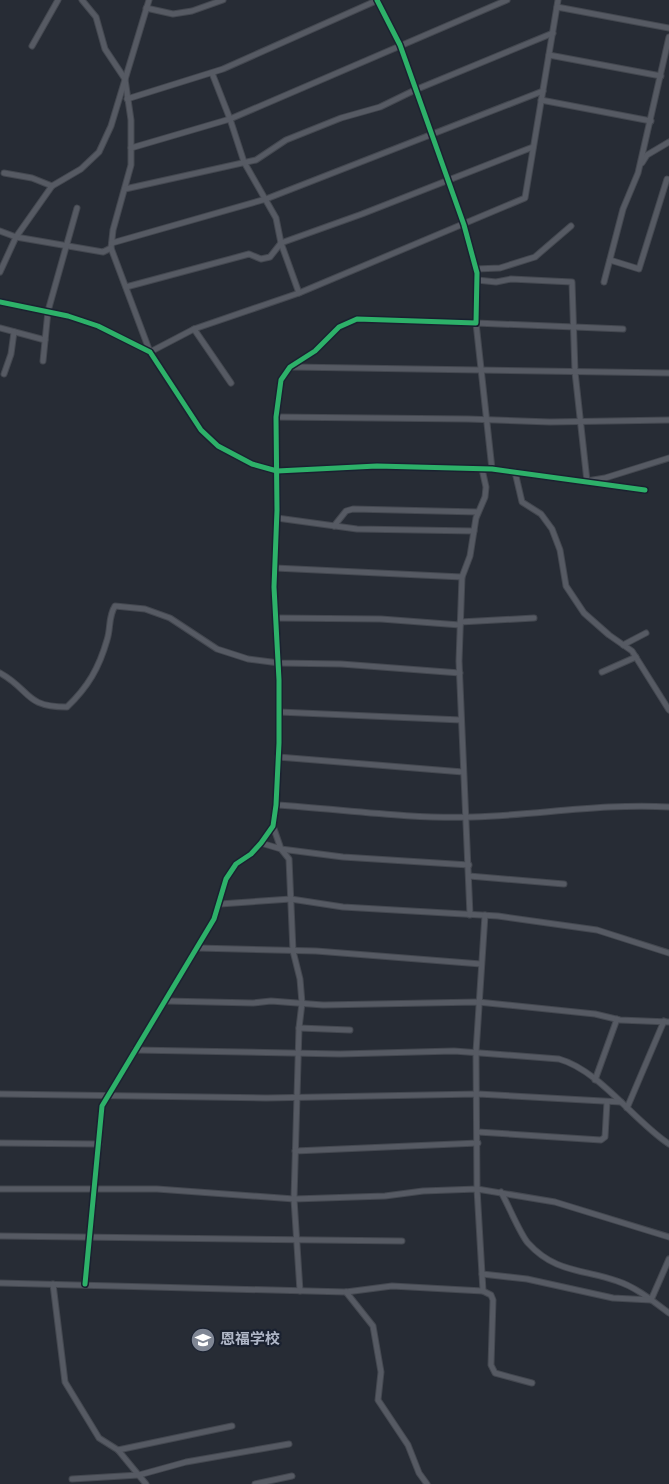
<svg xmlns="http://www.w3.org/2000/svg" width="669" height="1484" viewBox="0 0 669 1484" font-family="Overpass,'Noto Sans SC',sans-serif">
<rect width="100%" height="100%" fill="#272c35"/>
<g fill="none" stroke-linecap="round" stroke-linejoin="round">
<g stroke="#444850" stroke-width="7">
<g id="street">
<polyline points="82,0 96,17 105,49 125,79 131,120 131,165 113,230 111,248 150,352 194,329 299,293 525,198 558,0"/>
<polyline points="557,7 669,28"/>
<polyline points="146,8 173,14 192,11 223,0"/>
<polyline points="32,46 58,0"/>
<polyline points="549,55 661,76"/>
<polyline points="212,73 230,119 244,162 276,218 281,243 299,293"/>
<polyline points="127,99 223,69 378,0"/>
<polyline points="541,100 651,121"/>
<polyline points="131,148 230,119 507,0"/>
<polyline points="642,163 647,155 669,142"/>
<polyline points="4,173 32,178 52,186"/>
<polyline points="125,189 256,160 286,140 341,118 380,107 415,90 553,33"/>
<polyline points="0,231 16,237 103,252 111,248"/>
<polyline points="112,243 266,199 543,91"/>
<polyline points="610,260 639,269 667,179"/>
<polyline points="476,269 500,268 535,257 571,226"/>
<polyline points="0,272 16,237 52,186 81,169 99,152 111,126 149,0"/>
<polyline points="477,280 496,282 511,279 572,282 575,372 587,481 605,478 669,458"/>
<polyline points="604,282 623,209 638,173 669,37"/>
<polyline points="126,287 249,254 261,259 270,257 281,243 362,214 533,147"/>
<polyline points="0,302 68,316 98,326 150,352 201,430 218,446 252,464 277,471 377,466 492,469 645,490"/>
<polyline points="0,328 45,340"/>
<polyline points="194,329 231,383"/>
<polyline points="43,361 48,311 77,208"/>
<polyline points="292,367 669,373"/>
<polyline points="4,374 11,354 14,332"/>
<polyline points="276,417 468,419 550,422 669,420"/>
<polyline points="492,469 476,323 623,329"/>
<polyline points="515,472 522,502 541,514 552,529 560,550 566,586 584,613 609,635 632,651 669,710"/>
<polyline points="277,518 357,529 474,531"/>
<polyline points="334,526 346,511 353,509 478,512"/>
<polyline points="275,568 462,577"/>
<polyline points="276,618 381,619 460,625"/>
<polyline points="460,622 534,618"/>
<polyline points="623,645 646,633"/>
<polyline points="602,672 636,657"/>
<path d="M0,673C31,690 24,707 67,707C88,687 99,668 107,640C111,628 108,617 115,606L145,609L170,618L217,649L248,659L279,663L341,664L460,673"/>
<polyline points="279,712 461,720"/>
<polyline points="278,757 463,772"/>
<path d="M276,805C341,809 407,819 473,817C538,815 604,803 669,807"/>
<polyline points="273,826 281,849 343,857 469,865"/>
<polyline points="261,843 281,849 289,859 293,951 300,979 302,1003 299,1028 294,1199 300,1291"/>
<polyline points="469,876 564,884"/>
<polyline points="220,904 291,899 343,907 498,916 597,930 669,953"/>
<polyline points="470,915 459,661 462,577 470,556 476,518 485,497 486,487 482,469"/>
<polyline points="197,948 316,951 481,964"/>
<polyline points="166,1001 253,1003 271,1001 323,1005 478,1002 595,1014 620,1020 669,1022"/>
<polyline points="299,1028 350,1030"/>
<path d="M135,1050L340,1054L454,1051L559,1059C599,1070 634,1121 669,1144"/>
<polyline points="595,1080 617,1019"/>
<polyline points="0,1094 266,1098 478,1094 621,1102"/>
<polyline points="627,1108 664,1021"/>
<polyline points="478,1132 601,1140 605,1137 607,1102"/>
<polyline points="0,1143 99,1144"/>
<polyline points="295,1151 478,1143"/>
<polyline points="0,1189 157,1189 294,1199 385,1196 423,1191 477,1189 555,1202 669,1237"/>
<path d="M501,1192C508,1204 520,1234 528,1243C555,1273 583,1269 617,1281C636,1287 654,1302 669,1313"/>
<polyline points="0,1236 402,1241"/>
<polyline points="482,1274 527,1279 613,1298 651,1300 669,1259"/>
<polyline points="0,1283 346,1292 392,1286 483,1291 491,1295 493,1300 491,1365 495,1373 532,1383"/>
<polyline points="53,1284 65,1382 99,1438 118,1450 146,1484"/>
<polyline points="85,1284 102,1106 214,919 226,879 236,864 251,854 261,843 273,826 276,805 279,743 279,680 274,587 277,510 276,417 281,380 290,367 315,351 339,327 357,319 476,323 477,273 464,225 400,45 377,0"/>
<polyline points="483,1291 477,1189 476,1052 485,915"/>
<polyline points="346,1292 373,1326 381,1372 378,1400 408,1445 419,1473 427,1484"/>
<polyline points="118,1450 232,1426"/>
<polyline points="72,1479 139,1475 186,1462 289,1444"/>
<polyline points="255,1484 292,1476"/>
</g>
</g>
<use href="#street" stroke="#565a63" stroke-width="5"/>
<g stroke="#1a2130" stroke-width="8">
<g id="cycleway">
<polyline points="0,302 68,316 98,326 150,352 201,430 218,446 252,464 277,471 377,466 492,469 645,490"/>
<polyline points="85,1284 102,1106 214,919 226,879 236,864 251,854 261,843 273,826 276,805 279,743 279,680 274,587 277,510 276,417 281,380 290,367 315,351 339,327 357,319 476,323 477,273 464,225 400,45 377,0"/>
</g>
</g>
<use href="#cycleway" stroke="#2db169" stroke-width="5"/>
</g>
<defs>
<g id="school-disc" transform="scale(1.25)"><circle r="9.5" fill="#7f8694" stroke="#1a2130"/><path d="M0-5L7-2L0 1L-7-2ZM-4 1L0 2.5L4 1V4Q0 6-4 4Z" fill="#fff"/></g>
</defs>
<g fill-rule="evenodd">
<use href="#school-disc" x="203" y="1340"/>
</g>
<g text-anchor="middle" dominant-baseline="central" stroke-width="4.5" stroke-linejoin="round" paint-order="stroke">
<g font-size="15" font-weight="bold" fill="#afb6c7" stroke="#1a2130" text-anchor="start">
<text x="220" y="1340">恩福学校</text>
</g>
</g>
</svg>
